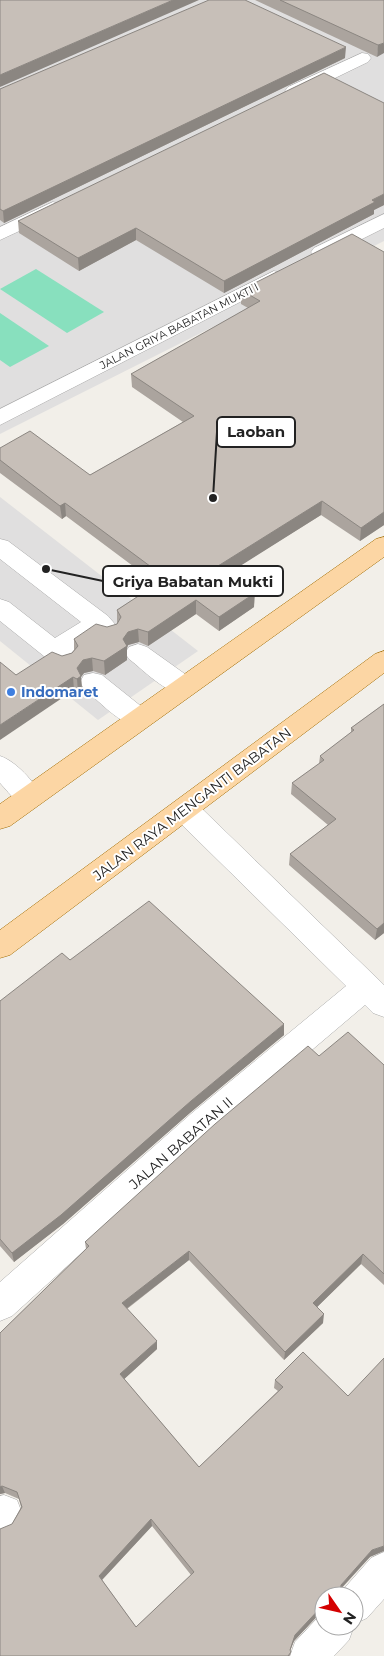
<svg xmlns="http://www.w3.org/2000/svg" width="384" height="1656" viewBox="0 0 384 1656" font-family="Montserrat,sans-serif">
<rect width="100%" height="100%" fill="#f2efe9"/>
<g fill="#e0dfdf">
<polygon points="0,0 384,0 384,241 0,434"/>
<polygon points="0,497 198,651 98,720 0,641"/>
</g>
<g fill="#88e0be">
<polygon points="36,269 104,312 67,333 0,289"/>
<polygon points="0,313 49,346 10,367 0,360"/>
</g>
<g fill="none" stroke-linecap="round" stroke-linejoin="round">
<g stroke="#a9a9a9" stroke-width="1">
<g id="minor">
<polygon points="362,53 368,54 371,58 368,62 300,95 288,95 285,91 288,87"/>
<polygon points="53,202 60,204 63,208 60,212 0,240 0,227"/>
<polygon points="384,214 384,228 328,256 314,256 311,252 314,248"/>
<polygon points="274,271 281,273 284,277 281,281 0,425 0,409"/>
<polygon points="0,539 8,541 108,616 120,630 117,636 108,639 97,635 72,652 77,659 73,665 64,668 55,665 0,621 0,599 9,602 55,638 81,622 0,559"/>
<path d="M138,644L147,647L192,679L196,686L192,693C170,699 146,672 129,659L125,653L129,647Z"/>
<path d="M93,673L102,675L147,711L151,718L147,725C125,732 101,702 84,689L80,682L84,675Z"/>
<path d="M0,756C16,761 34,782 43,797L39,804C20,810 12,796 0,783Z"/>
<polygon points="185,799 195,802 384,985 384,1017 373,1013 365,1005 214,1133 12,1316 0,1321 0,1282 192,1113 346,986 175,818 171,810 175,802"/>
<polygon points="4,1495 17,1500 22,1513 13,1530 0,1535 0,1496"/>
<polygon points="384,1552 384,1599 367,1618 354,1624 354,1596 339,1596 341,1592 371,1558"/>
<polygon points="324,1611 324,1626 354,1626 349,1640 334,1656 290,1656 295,1642"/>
</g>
</g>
<g stroke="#a06b00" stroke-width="1">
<g id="major">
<polygon points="384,537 384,557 10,826 0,829 0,804 376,539"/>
<polygon points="384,651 384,673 10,955 0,958 0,930 375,654"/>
</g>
</g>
<use href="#minor" fill="#fff" fill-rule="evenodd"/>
<use href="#major" fill="#fcd6a4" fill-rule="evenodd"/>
</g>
<g fill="#aba49e" fill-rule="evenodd">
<polygon points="255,0 384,0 377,57"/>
<polygon points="345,58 4,223 0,220 0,89"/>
<polygon points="384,103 384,205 374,210 374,214 224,293 136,240 79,271 19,233 18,221"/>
<polygon points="384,252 384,525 360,541 321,515 228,573 254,607 219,631 196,614 148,646 139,642 128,645 127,648 127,660 105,675 93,671 84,673 81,677 82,690 78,693 74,690 16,675 62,656 72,653 74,650 74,639 117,624 117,610 157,584 66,516 62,519 0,473 0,448 90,475 183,422 132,387 131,374 248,308 241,304 241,290"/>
<polygon points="384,704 384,933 375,940 289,865 290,854 328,825 291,794 292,783 319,764 320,756 351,733 351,728"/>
<polygon points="70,960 284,1035 191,1112 63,1224 14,1262 0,1246 0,1001"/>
<path d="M319,1056L384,1065V1285L361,1264L317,1307L323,1323L284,1360L189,1260L127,1309L157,1349L124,1379L199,1467L278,1391L274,1388L275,1380L303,1352L370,1557L324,1596V1610H323L294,1641L290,1651L291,1652L290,1656H0L12,1524L21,1507L19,1499L5,1493L0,1494V1333L86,1249L85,1242ZM152,1526L191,1575L136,1627L102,1580Z"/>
</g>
<g fill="#8b8681">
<polygon points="173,0 199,0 0,87 0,75"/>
<polygon points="384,43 384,53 377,57 378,45"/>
<polygon points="346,47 345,58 4,223 3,211"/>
<polygon points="384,194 384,205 374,210 374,214 224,293 224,281"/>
<polygon points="136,228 136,240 79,271 78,258"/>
<polygon points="322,501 321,515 218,580 218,566"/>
<polygon points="65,503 66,516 62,519 60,506"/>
<polygon points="384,512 384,525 360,541 361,528"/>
<polygon points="255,593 254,607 219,631 219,617"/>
<polygon points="196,600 196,614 148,646 148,632"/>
<polygon points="138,629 139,642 128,645 127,648 127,660 105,675 104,661 128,632"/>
<polygon points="92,658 93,671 84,673 81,677 82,690 78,693 77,679 77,668 83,660"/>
<polygon points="73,677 74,690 0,740 0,725"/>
<polygon points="384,923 384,933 375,940 377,929"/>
<polygon points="284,1024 284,1035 191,1112 63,1224 14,1262 12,1253 191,1101"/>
<polygon points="189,1251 189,1260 122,1312 122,1303"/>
<polygon points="363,1254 361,1264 312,1312 313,1303"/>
<polygon points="324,1314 323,1323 284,1360 285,1352"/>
<polygon points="157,1341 157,1349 121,1382 120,1374"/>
<polygon points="2,1486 5,1493 0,1494 0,1487"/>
<polygon points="151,1519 152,1526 100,1582 99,1576"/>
<polygon points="384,1546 384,1551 370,1557 339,1591 341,1585 372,1550"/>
<polygon points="324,1604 323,1610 294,1641 288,1655 295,1635"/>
</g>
<g fill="#c7bfb8" stroke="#8b8681" fill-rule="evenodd">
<polygon points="0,0 173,0 0,75"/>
<polygon points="209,0 245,0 346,47 3,211 0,209 0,89"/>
<polygon points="280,0 384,0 384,43 378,45"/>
<polygon points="324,73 384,103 384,194 372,200 375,202 224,281 136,228 78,258 18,221"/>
<polygon points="352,234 384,252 384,512 361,528 322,501 218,566 255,593 219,617 196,600 148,632 138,629 128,632 123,639 127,646 104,661 92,658 83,660 77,668 81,676 77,679 73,677 0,725 0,662 16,675 52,652 62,656 72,653 78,646 74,639 96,624 107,627 117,624 121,617 117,610 166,578 65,503 60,506 0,460 0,448 30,431 90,475 194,416 131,374 260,301 241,290"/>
<polygon points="384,704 384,923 377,929 290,854 336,819 292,783 324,760 320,756 354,730 351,728"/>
<polygon points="149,901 284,1024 191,1101 61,1215 12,1253 0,1239 0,1001 62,953 70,960"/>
<path d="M348,1032L384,1065V1274L363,1254L313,1303L324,1314L285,1352L189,1251L122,1303L157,1341L120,1374L199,1467L283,1387L275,1380L303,1352L348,1396L384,1358V1546L372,1550L341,1585L340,1591L354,1592V1596H324V1604L295,1635L290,1650L291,1652L288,1656H0V1529L12,1524L22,1507L17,1492L2,1486L0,1487V1333L89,1246L85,1242L215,1124L308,1046L319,1056ZM151,1519L194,1572L136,1627L99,1576Z"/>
</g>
<circle fill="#3f7fe0" stroke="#fff" stroke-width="2" cx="11" cy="692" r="5"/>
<g text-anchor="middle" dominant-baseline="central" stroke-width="4" stroke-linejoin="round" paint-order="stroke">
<g font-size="11" fill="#222" stroke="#fff">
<text transform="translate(179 326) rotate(-27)">JALAN GRIYA BABATAN MUKTI I</text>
</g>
<g font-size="14" font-weight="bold" fill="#366cbe" stroke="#fff" text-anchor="start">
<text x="21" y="692">Indomaret</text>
</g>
<g font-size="14" fill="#222" stroke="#fff">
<text transform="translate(192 804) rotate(-37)">JALAN RAYA MENGANTI BABATAN</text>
<text transform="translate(181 1143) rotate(-41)">JALAN BABATAN II</text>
</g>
</g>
<path fill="none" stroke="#222" stroke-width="2" d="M213 498L217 432M46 569L103 581"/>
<g fill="#222" stroke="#fff" stroke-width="2">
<circle cx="213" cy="498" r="5"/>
<circle cx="46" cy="569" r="5"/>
</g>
<g fill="#fff" stroke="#222" stroke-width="2">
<rect x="217" y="417" width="78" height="30" rx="5"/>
<rect x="103" y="566" width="180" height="30" rx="5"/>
</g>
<g font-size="15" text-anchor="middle" font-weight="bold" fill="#222">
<text x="256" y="437">Laoban</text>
<text x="193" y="587">Griya Babatan Mukti</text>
</g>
<g transform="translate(339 1611) rotate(124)"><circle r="24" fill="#ffffff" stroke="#a7a7a7"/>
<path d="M0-4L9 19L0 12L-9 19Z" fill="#d40000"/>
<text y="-8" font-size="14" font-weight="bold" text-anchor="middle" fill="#222222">N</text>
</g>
</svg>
